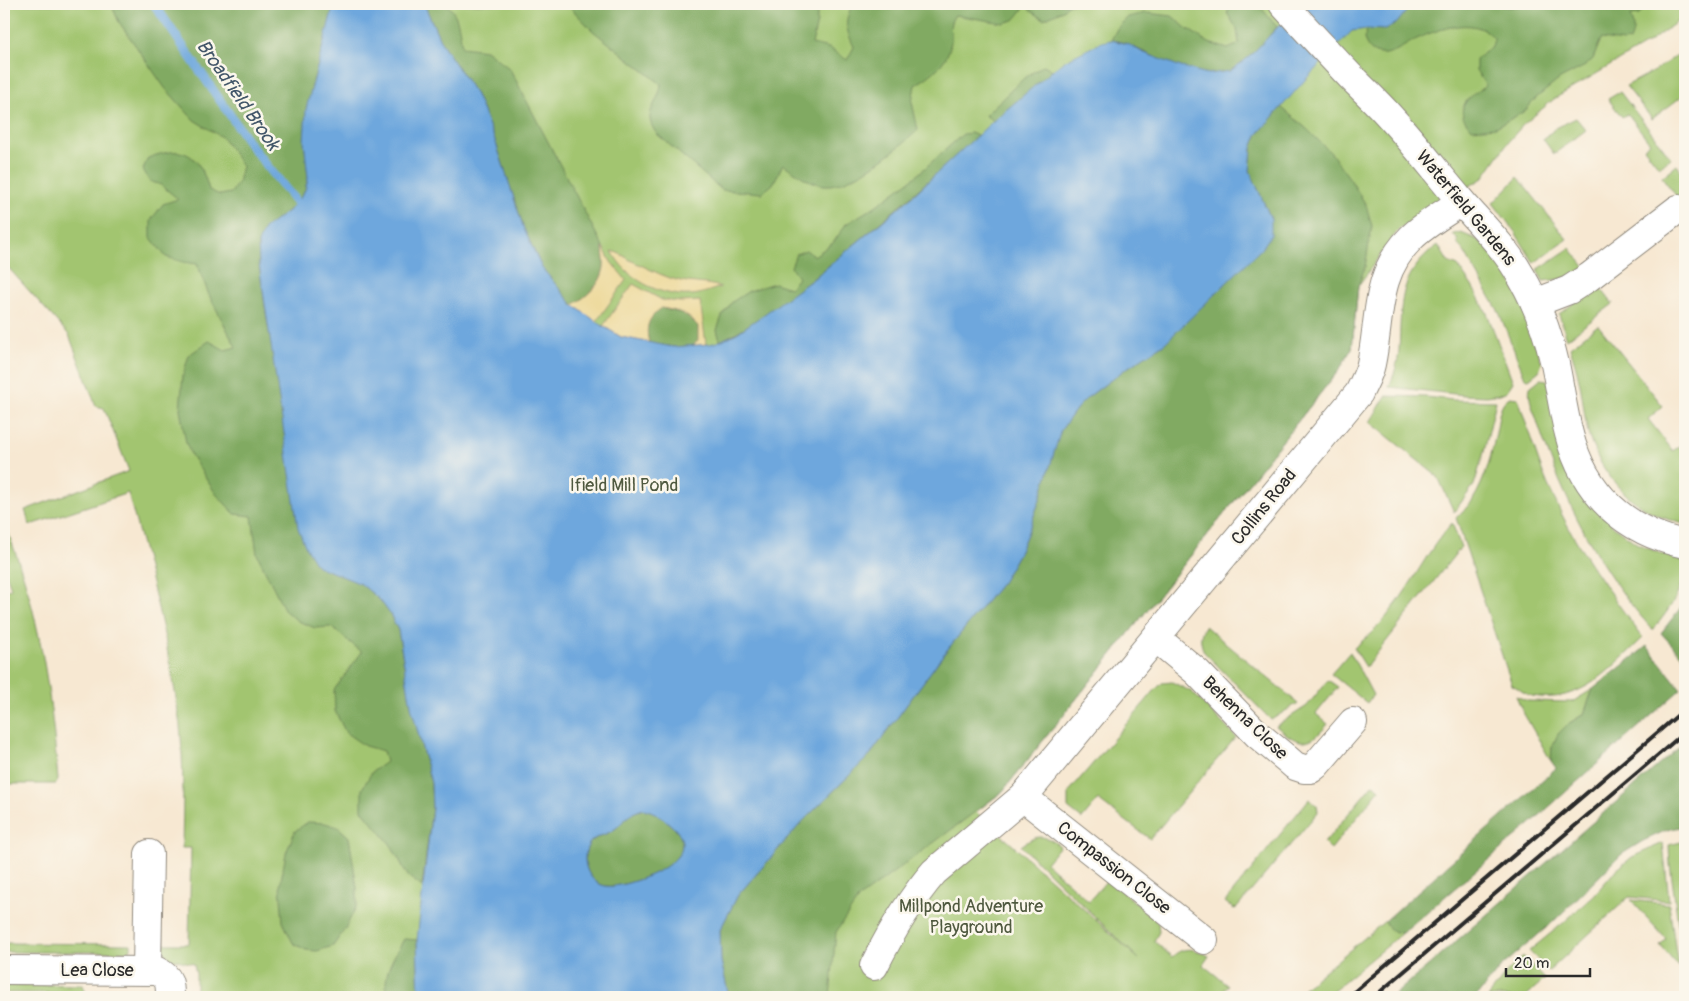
<svg xmlns="http://www.w3.org/2000/svg" width="1689" height="1001" viewBox="0 0 1689 1001" font-family="Pangolin,sans-serif">
<rect width="100%" height="100%" fill="#fbf7ec"/>
<filter id="ink" filterUnits="userSpaceOnUse"><feTurbulence type="fractalNoise" baseFrequency=".02" numOctaves="2"/><feDisplacementMap in="SourceGraphic" scale="10" xChannelSelector="R" yChannelSelector="G"/><feConvolveMatrix kernelMatrix="1 2 1 2 8 2 1 2 1" color-interpolation-filters="sRGB"/></filter>
<filter id="wash" filterUnits="userSpaceOnUse"><feTurbulence type="fractalNoise" baseFrequency=".0096" numOctaves="4" result="noise"/><feDisplacementMap in="SourceGraphic" scale="20" xChannelSelector="R" yChannelSelector="G"/><feGaussianBlur stdDeviation="1.12" result="paint"/><feColorMatrix in="noise" values="0 0 0 0 0 0 0 0 0 0 0 0 0 0 0 0 0 1.4 0 .05"/><feComposite in="paint" operator="in"/></filter>
<g filter="url(#wash)">
<rect width="100%" height="100%" fill="#f7e8d2"/>
<g fill="#a2c56f" stroke="#66784d">
<path d="M4,4H1685V16L1648,43L1554,99L1523,125L1508,142L1483,178L1399,229L1358,286L1352,348L1339,370L1002,792L976,812L1139,959L1021,846C1037,834 1044,834 1060,846L1046,863L1089,901L1108,879L1158,922L1159,932L1154,941L1172,957C1184,945 1196,949 1209,956L1203,965L1228,985L1218,997H196V974L194,964L169,958L158,944H189L191,848H182C183,808 184,766 180,726C170,646 149,570 128,493L30,525L25,510L129,471L104,408L96,406L69,335L4,263Z"/>
<polygon points="1685,50 1685,94 1652,119 1626,86 1654,71"/>
<polygon points="1620,92 1671,158 1659,167 1644,148 1650,143 1628,114 1622,117 1608,99"/>
<polygon points="1576,118 1586,130 1554,154 1543,139 1556,128"/>
<polygon points="1677,165 1685,177 1685,208 1662,177"/>
<polygon points="1518,177 1567,239 1534,263 1515,232 1493,203"/>
<path d="M1461,233C1468,236 1476,238 1482,243C1514,269 1529,325 1542,363L1539,371L1529,379L1525,378L1499,312L1465,253L1458,244L1457,239L1453,234Z"/>
<path d="M1438,245L1448,262L1458,266L1472,286L1487,313L1513,382L1507,391L1500,394L1487,396L1464,395L1389,387C1394,375 1398,363 1399,350C1402,303 1396,277 1438,245Z"/>
<polygon points="1570,248 1585,268 1562,279 1543,281 1537,270"/>
<polygon points="1598,285 1613,304 1567,339 1559,314"/>
<path d="M1598,325L1663,406L1648,419L1673,451L1685,441V524C1641,515 1609,486 1592,445C1584,424 1584,401 1579,380C1577,369 1573,358 1570,347Z"/>
<path d="M1540,379L1547,380L1612,525L1636,543L1662,554L1685,559C1685,589 1671,607 1653,630C1601,574 1562,497 1538,424C1535,413 1527,398 1530,387Z"/>
<polygon points="1386,396 1426,397 1453,400 1496,401 1484,452 1474,485 1454,512 1438,477 1370,422"/>
<path d="M1510,397L1518,398C1529,431 1538,465 1553,496C1576,548 1610,593 1643,638C1611,668 1581,705 1532,696C1525,695 1519,688 1512,685L1456,518C1461,512 1468,507 1472,501C1486,480 1492,452 1497,428C1499,417 1499,402 1510,397Z"/>
<path d="M1452,523L1461,547L1366,667L1354,648C1367,637 1380,626 1390,612C1413,584 1427,550 1452,523Z"/>
<path d="M7,530C40,613 51,692 58,780L56,784H4V591L11,588L4,568V532Z"/>
<path d="M1205,626L1298,703L1271,720L1204,652C1200,642 1199,636 1205,626Z"/>
<polygon points="1350,652 1373,695 1367,703 1331,674"/>
<path d="M1328,680L1338,687L1316,714L1328,724C1308,748 1298,745 1276,726L1307,706Z"/>
<polygon points="1172,682 1192,692 1236,737 1150,839 1098,800 1082,819 1068,808 1068,794 1072,788 1156,689 1162,683"/>
<polygon points="1593,689 1584,714 1568,724 1552,747 1551,761 1524,714 1516,696 1528,701 1572,702"/>
<polygon points="1373,784 1380,789 1331,849 1324,843"/>
<polygon points="1309,799 1317,805 1318,812 1237,908 1234,909 1225,902"/>
<polygon points="1685,841 1685,973 1670,865 1669,845"/>
<polygon points="1663,843 1669,901 1629,897 1549,971 1529,951 1562,924 1594,895 1615,871 1632,857"/>
<polygon points="1631,900 1669,904 1678,967 1660,945 1666,939"/>
<path d="M1385,921C1388,930 1393,931 1402,933L1325,997H1293Z"/>
<polygon points="4,943 131,944 131,949 127,952 4,952"/>
<polygon points="1523,956 1545,979 1525,997 1488,997 1507,972"/>
<polygon points="4,984 83,985 86,993 4,993"/>
</g>
<g fill="#81aa62" stroke="#566a46">
<path d="M111,4H334L322,53L312,85L307,164L308,178L305,190L297,203L278,219L258,243L259,264L268,326L317,565L361,584L380,600L390,614L398,630L411,705L431,783L432,808L422,887L408,876L391,845L362,810V789L372,772L386,762L383,751L365,746L346,733L335,711L334,690L362,652L331,627L315,628L298,621L285,611L257,554L252,516L235,514L216,494L191,455L186,443L180,409L183,375L189,355L209,341L225,350L236,347L209,295L197,264L183,262L166,257L151,238V220L163,204L178,199L161,185L149,181L143,169L148,158C184,144 199,153 209,190L220,195L231,193L238,182L242,166L223,138L194,120L165,88L119,22Z"/>
<path d="M424,4C430,4 439,2 444,4C459,9 460,35 462,47L486,50L510,69L603,247C603,254 605,261 604,268C601,285 587,296 573,305L542,268L524,229L495,140L476,95L441,42Z"/>
<path d="M567,4H817V22L812,44L829,48L847,60L854,47C846,29 843,22 853,4H1069L1063,10L1044,19L1034,13L1026,6L1014,20L1003,23L955,15C947,26 952,29 951,41C949,62 932,75 915,85L912,102L918,130C899,148 850,188 824,185C810,184 795,172 783,164L773,184L762,193L722,190L657,134C640,112 659,106 661,84L593,31Z"/>
<path d="M1232,4H1258L1277,27C1263,42 1250,60 1232,70C1206,84 1153,56 1129,45C1124,42 1117,41 1111,40L1118,27L1128,17L1146,13L1172,16L1186,28L1209,43L1228,49L1239,44L1237,29L1227,13Z"/>
<path d="M1412,4H1490L1510,7L1534,4H1645L1646,6L1639,15L1630,16C1634,26 1634,32 1630,41L1623,42L1601,39L1593,59L1587,65L1560,79L1536,98L1525,111L1496,127L1472,129C1470,126 1464,120 1463,116C1459,102 1476,92 1486,86L1476,70V60L1484,52L1492,47L1494,38C1476,16 1441,28 1419,38C1407,43 1393,56 1380,54C1371,53 1367,47 1364,39L1367,29C1396,31 1394,25 1412,4Z"/>
<polygon points="1044,65 1054,71 993,121 985,115 1024,78"/>
<polygon points="1281,107 1307,129 1331,153 1350,179 1366,205 1372,226 1365,267 1358,286 1352,348 1339,370 1002,792 859,898 836,932 830,997 729,997 721,961 720,930 738,895 803,821 870,755 943,655 1003,581 1020,551 1029,529 1040,499 1060,431 1077,408 1088,397 1124,370 1165,343 1271,219 1250,171 1252,148 1257,135"/>
<path d="M971,133L978,136C930,180 882,222 832,263C797,292 761,321 720,341L717,330L722,316L732,302L749,291L774,283L790,288L798,278L791,267L796,254L806,250L814,256L833,243L846,224L874,207L916,176L963,134Z"/>
<path d="M661,308L688,315L698,326L699,340L693,346L673,347L649,343C645,326 648,319 661,308Z"/>
<polygon points="1685,595 1685,659 1661,633 1681,607"/>
<path d="M1647,646L1681,689L1520,833L1402,933C1393,932 1388,930 1385,921L1556,768L1551,761L1552,747L1558,734L1568,724L1584,714L1593,689Z"/>
<polygon points="1685,742 1685,826 1667,830 1643,841 1622,854 1554,921 1500,968 1476,997 1392,997"/>
<path d="M643,809C655,811 663,818 672,826C708,858 638,883 614,886C591,890 578,862 589,844C594,837 605,835 612,831C619,827 623,820 629,815C633,812 638,811 643,809Z"/>
<polygon points="308,822 325,823 338,827 349,837 357,887 357,905 345,929 333,946 317,951 306,950 293,943 283,922 280,886 286,853 295,831"/>
<path d="M404,939L417,940L419,997H387C383,971 392,961 404,939Z"/>
</g>
<g fill="#eeda9e" stroke="#8c8264">
<path d="M603,247L611,262L626,280L596,322L573,305C587,296 601,285 604,268C605,261 603,254 603,247Z"/>
<path d="M612,251C619,253 624,256 630,260C643,266 656,273 670,278C687,284 704,282 721,287C711,290 700,295 690,295C660,297 625,278 612,251Z"/>
<path d="M633,284L662,300L681,302L700,301L706,344L693,346L698,340V326C686,313 679,311 661,308C648,319 645,326 649,343L621,337L603,326Z"/>
</g>
<path fill="#6ea7dd" stroke="#4c6984" fill-rule="evenodd" d="M334,4H424L441,42L476,95L495,140L524,229L542,268L573,305L603,326L621,337L673,347L710,344L720,341L737,333L763,315L813,279L907,201L993,121L1064,61L1102,42L1111,40L1128,44L1142,52L1181,67L1208,74L1230,71L1249,57L1300,4H1412L1397,23L1385,30L1367,29L1352,31L1305,80L1257,135L1252,148L1250,171L1271,219V235L1263,247L1165,343L1124,370L1088,397L1077,408L1061,430L1040,499L1029,529L1020,551L1003,581L943,655L870,755L803,821L738,895L720,930L721,961L729,997H419L417,940L432,808L431,783L411,706L398,630L390,614L380,600L361,584L317,566L306,548L298,528L259,264L258,243L264,229L288,211L297,203L305,190L308,178L304,141L306,109ZM643,809C655,811 663,818 672,826C708,858 638,883 614,886C591,890 578,862 589,844C593,837 605,835 612,831C619,827 623,820 629,816C633,812 638,811 643,809Z"/>
<g fill="none" stroke-linecap="round" stroke-linejoin="round">
<polyline stroke="#6ea7dd" stroke-width="9" points="154,4 252,147 297,203"/>
</g>
</g>
<g filter="url(#ink)">
<g fill="none" stroke-linecap="round" stroke-linejoin="round">
<g stroke="#918a7e" stroke-width="30">
<g id="minor">
<path d="M1283,4C1305,28 1327,52 1350,76C1364,90 1379,104 1392,119C1416,145 1437,173 1460,200C1481,225 1505,247 1521,276C1537,303 1548,334 1555,364C1560,387 1563,411 1569,434C1584,494 1626,532 1685,544"/>
<polyline points="1535,303 1569,290 1589,277 1678,209"/>
<polyline points="1156,638 1197,672 1258,735 1287,759 1295,766 1304,769 1311,769 1316,765 1353,722"/>
<polyline points="1023,797 1204,940"/>
<path d="M874,966C891,932 909,901 934,872L1023,797L1359,393C1363,384 1369,374 1371,364C1381,317 1374,275 1411,238C1425,224 1445,213 1461,202"/>
<path d="M4,970L157,971C170,977 170,984 170,997"/>
<polyline points="147,970 149,854"/>
</g>
</g>
<use href="#minor" stroke="#fff" stroke-width="28"/>
<g stroke="#2b2b2b" stroke-width="4">
<polyline points="1348,997 1685,709"/>
<polyline points="1374,997 1685,732"/>
</g>
</g>
</g>
<g text-anchor="middle" dominant-baseline="central" stroke-width="5" stroke-linejoin="round" paint-order="stroke">
<g font-size="18" fill="#2b2b2b" stroke="#fbf7ec">
<text transform="translate(1466 208) rotate(50)">Waterfield Gardens</text>
<text transform="translate(1264 507) rotate(-51)">Collins Road</text>
<text transform="translate(1245 718) rotate(44)">Behenna Close</text>
<text transform="translate(1114 868) rotate(38)">Compassion Close</text>
<text x="97" y="970">Lea Close</text>
</g>
<g font-size="18" fill="#4f593f" stroke="#fbf7ec">
<text x="624" y="485">Ifield Mill Pond</text>
<text x="971" y="906">Millpond Adventure<tspan x="971" dy="21">Playground</tspan></text>
</g>
<g font-size="19" font-style="italic" fill="#425669" stroke="#fbf7ec">
<text transform="translate(238 95) rotate(55)">Broadfield Brook</text>
</g>
</g>
<rect width="1689" height="1001" fill="none" stroke="#fbf7ec" stroke-width="20"/>
<path d="M1506 968v8h84v-8" fill="none" stroke="#2b2b2b" stroke-width="2.5"/>
<text x="1514" y="968" font-size="15" fill="#2b2b2b" stroke="#fbf7ec" stroke-width="4" paint-order="stroke">20 m</text>
</svg>
